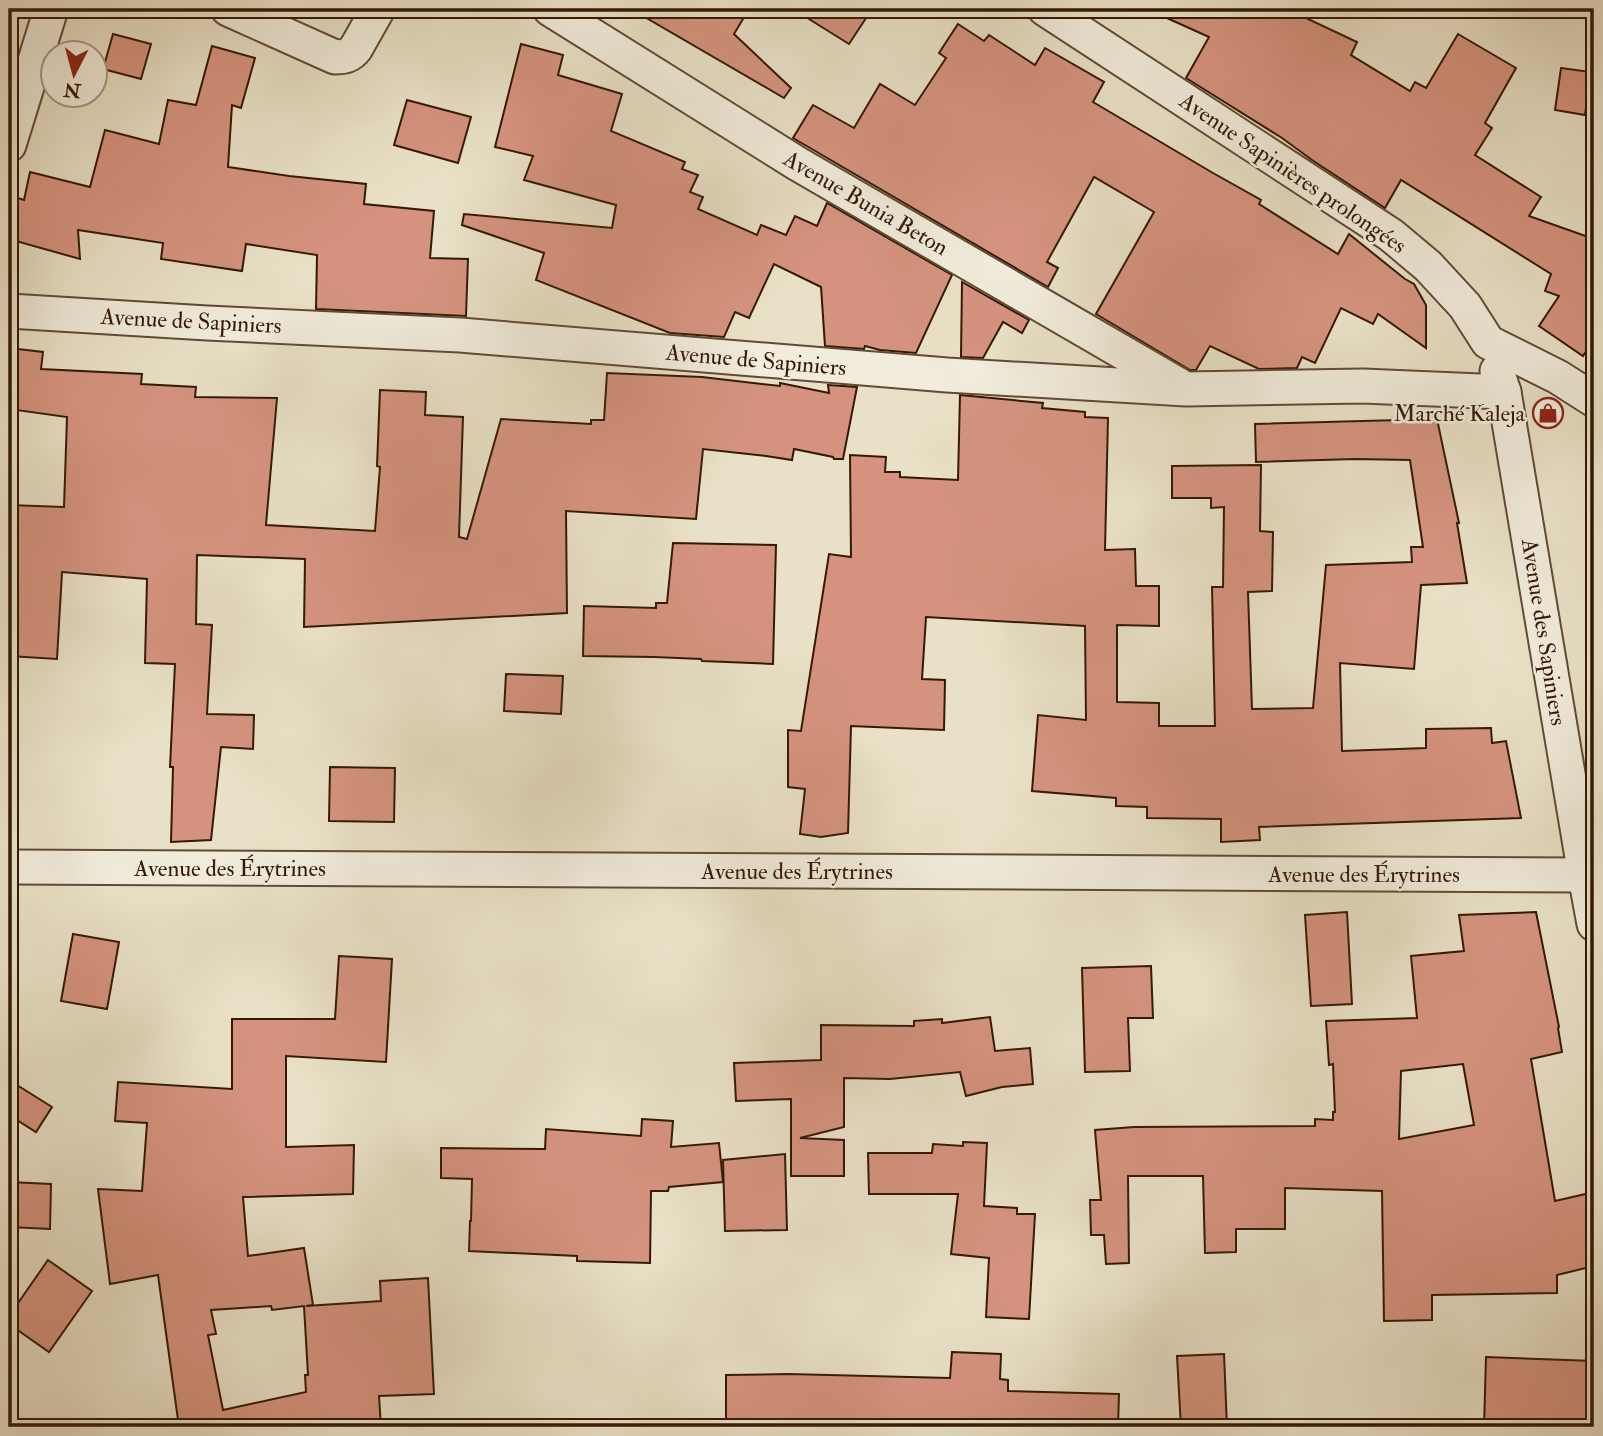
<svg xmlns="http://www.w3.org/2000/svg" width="1603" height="1436" viewBox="0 0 1603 1436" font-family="'IM FELL Double Pica',serif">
<rect width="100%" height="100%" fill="#e9e1c7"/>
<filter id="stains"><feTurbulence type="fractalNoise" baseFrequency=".00286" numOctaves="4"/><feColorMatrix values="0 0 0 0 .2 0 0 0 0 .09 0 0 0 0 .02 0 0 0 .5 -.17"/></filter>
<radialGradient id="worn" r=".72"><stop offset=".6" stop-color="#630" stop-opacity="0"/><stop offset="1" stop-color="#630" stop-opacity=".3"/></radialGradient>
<g fill="#d5937f" stroke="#341904" stroke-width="2" fill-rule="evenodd">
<polygon points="631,9 749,9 734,34 791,88 784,98"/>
<polygon points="793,9 872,9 849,44"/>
<polygon points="1147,9 1313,9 1308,19 1357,42 1351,55 1410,91 1415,82 1426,88 1458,34 1516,68 1485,123 1492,128 1475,155 1541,197 1529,216 1594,239 1594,339 1583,356 1539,326 1559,296 1545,291 1551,274 1401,180 1385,208 1312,160 1282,138 1186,78 1209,37"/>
<polygon points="958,24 984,41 989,35 1035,65 1045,48 1104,82 1093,102 1213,173 1261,200 1259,204 1338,254 1349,234 1405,279 1414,284 1426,305 1426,348 1378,314 1373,324 1341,308 1315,363 1302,357 1297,368 1259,369 1210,346 1196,370 1190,370 1096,314 1154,212 1094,177 1047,262 1058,268 1048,287 793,138 813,105 854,128 880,84 915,105 946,58 939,53"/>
<polygon points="113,34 151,44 141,79 103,69"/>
<polygon points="521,44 563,55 558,75 622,94 611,131 685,162 682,169 698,175 690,192 703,197 698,209 757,235 761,225 786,235 795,216 817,226 827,203 952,275 916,353 880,350 865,346 864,349 825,346 821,287 774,264 749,318 735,312 724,337 670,333 536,280 544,253 462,225 464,214 612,228 616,205 524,180 533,156 495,147"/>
<polygon points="212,46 255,58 241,108 232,105 228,167 289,176 366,184 364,204 434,211 430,258 468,259 466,316 316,309 317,255 246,244 242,271 161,259 163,243 78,230 80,259 9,239 18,198 24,200 30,172 90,187 105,130 159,144 168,100 196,105"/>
<polygon points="1561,68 1591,72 1585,115 1555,110"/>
<polygon points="407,100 471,117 458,163 394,145"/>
<polygon points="962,282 1029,320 1022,333 1003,322 983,358 961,357"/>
<polygon points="9,348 43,352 41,369 142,374 141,384 196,387 195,397 277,398 266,525 375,531 380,467 377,466 380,390 426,392 425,415 463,417 459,537 467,539 501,419 591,424 591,420 604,420 607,373 702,377 780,386 780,383 829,393 828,385 857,387 843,459 834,459 833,457 794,449 792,460 766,456 703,449 696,519 566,511 567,613 304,627 305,559 197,555 196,624 212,625 207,714 254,715 253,749 221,747 211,840 171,842 173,767 170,767 175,664 145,663 147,579 62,572 57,659 9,656 9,505 64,507 67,417 9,409"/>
<polygon points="960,395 1043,403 1042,408 1085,412 1085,417 1108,418 1105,550 1135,549 1136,586 1159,586 1159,626 1117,625 1117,702 1159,703 1159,726 1215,726 1212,587 1223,587 1224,507 1211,508 1211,498 1172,498 1172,466 1261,465 1260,531 1273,532 1272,591 1248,592 1252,709 1313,708 1326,565 1412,562 1411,547 1423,547 1410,460 1355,459 1256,462 1255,424 1437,419 1459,523 1457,523 1467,583 1421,585 1414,669 1340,663 1342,751 1426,748 1426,729 1491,728 1492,743 1506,741 1521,818 1259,827 1260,840 1221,842 1221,819 1147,818 1147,807 1116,806 1116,798 1032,791 1038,715 1086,720 1085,626 926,617 922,679 945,680 944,730 851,726 848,833 821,837 800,834 805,789 788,787 788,730 801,731 829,554 851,557 850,455 886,457 885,472 900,472 900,477 958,480"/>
<polygon points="673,543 776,545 773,664 702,661 701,659 654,657 583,656 584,606 656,608 656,603 667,603"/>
<polygon points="506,674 563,676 561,714 504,711"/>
<polygon points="330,767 395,768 394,822 329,821"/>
<polygon points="1347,912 1352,1004 1311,1006 1305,915"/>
<path d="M1536,912L1559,1027L1558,1028L1562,1052L1531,1059L1555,1201L1594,1192V1266L1557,1275V1293L1432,1295V1320L1384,1321L1382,1191L1285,1188V1229H1236V1252L1205,1253L1203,1176H1128L1129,1263L1106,1264L1104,1235H1091L1090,1200H1101L1095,1130L1134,1127L1315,1126V1119L1333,1120V1112H1335L1333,1064L1329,1065L1326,1021L1417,1018L1411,956L1464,951L1459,915ZM1463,1064L1474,1125L1399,1139L1401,1071Z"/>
<polygon points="73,934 119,942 107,1009 61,1001"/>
<path d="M339,956L392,959L386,1062L286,1056V1147L354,1145L353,1194L243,1197L248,1256L304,1248L313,1305L306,1306L381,1301L380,1281L428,1278L434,1394L379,1396L381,1427H179L158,1275L110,1284L98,1189L142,1191L147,1123L115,1121L118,1082L232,1089V1019H335ZM271,1306L272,1310L304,1306L308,1375H305L306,1392L223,1410L208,1335L216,1334L211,1310Z"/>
<polygon points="1151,966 1153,1018 1128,1018 1130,1071 1085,1072 1082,968"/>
<polygon points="990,1017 995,1051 1030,1048 1033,1084 1002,1087 966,1096 960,1072 890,1079 844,1078 844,1127 800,1138 844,1140 844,1176 791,1176 791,1099 736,1101 734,1063 821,1060 821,1025 914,1026 914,1021 942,1019 942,1023"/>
<polygon points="9,1080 52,1107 36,1132 9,1115"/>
<polygon points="642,1119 673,1121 671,1147 719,1143 723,1182 669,1187 668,1191 651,1191 650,1263 577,1261 577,1256 469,1251 470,1221 471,1221 472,1179 441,1178 441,1148 545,1149 546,1129 641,1136"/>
<polygon points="963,1142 987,1143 984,1206 1017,1208 1017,1214 1035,1214 1029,1319 986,1317 989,1258 951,1254 958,1194 869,1194 868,1153 932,1153 933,1144 963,1146"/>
<polygon points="785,1154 787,1230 725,1231 723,1160"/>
<polygon points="9,1182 51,1184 50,1229 9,1227"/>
<polygon points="48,1260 92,1291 49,1352 9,1324 9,1316"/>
<polygon points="952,1352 1001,1354 1000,1379 1008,1380 1008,1391 1119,1394 1118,1427 726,1427 726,1375 788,1374 950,1378"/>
<polygon points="1224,1354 1227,1427 1181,1427 1177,1356"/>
<polygon points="1486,1357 1594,1361 1593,1427 1484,1427"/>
</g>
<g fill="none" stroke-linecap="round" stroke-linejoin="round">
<g stroke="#614b35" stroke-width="37">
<g id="street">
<path d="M228,9L335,57C344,57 350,56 356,48L378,9"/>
<polyline points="550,9 798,164 1179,385"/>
<polyline points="1045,9 1391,235 1428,266 1465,306 1488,342 1558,377 1594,400"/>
<polyline points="9,145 51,9"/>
<polyline points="9,311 207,323 460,335 947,375 1186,389 1363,386 1504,392"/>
<polyline points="1497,371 1504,392 1585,875 1594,924"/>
<polyline points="9,867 1585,875"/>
</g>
</g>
<use href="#street" stroke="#f1ecdb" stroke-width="33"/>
</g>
<defs>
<g id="shop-ring" transform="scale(1.575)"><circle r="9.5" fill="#f1ecdb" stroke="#8f2418" stroke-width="1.5"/><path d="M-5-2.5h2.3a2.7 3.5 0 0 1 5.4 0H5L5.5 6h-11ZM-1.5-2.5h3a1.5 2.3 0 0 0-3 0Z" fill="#8f2418"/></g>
</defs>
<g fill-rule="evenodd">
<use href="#shop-ring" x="1548" y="413"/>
</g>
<g text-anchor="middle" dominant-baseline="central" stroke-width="5" stroke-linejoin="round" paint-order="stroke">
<g font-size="23" fill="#341904" stroke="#f1ecdb">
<text transform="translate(1293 173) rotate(34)">Avenue Sapinières prolongées</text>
<text transform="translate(866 203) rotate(30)">Avenue Bunia Beton</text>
<text transform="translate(191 321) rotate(3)">Avenue de Sapiniers</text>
<text transform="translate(756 360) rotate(5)">Avenue de Sapiniers</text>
<text transform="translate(1544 632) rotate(81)">Avenue des Sapiniers</text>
<text x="230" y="868">Avenue des Érytrines</text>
<text x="797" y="871">Avenue des Érytrines</text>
<text x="1364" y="874">Avenue des Érytrines</text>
</g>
<g font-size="23" fill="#341904" stroke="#f1ecdb" text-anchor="end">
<text x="1525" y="413">Marché Kaleja</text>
</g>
</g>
<rect width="1603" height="1436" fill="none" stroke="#e9e1c7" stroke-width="35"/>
<rect x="10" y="10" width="1582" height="1415" fill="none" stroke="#341904" stroke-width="3.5"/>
<rect x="18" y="18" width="1568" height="1401" fill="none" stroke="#341904" stroke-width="2"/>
<g transform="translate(74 74) rotate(186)"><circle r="33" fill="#f1ecdb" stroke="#a59885" stroke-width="2"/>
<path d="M0-5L12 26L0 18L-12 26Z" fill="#8f2418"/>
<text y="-10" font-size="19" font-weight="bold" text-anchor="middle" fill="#341904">N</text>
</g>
<rect width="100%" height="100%" filter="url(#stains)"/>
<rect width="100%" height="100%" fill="url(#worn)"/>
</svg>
